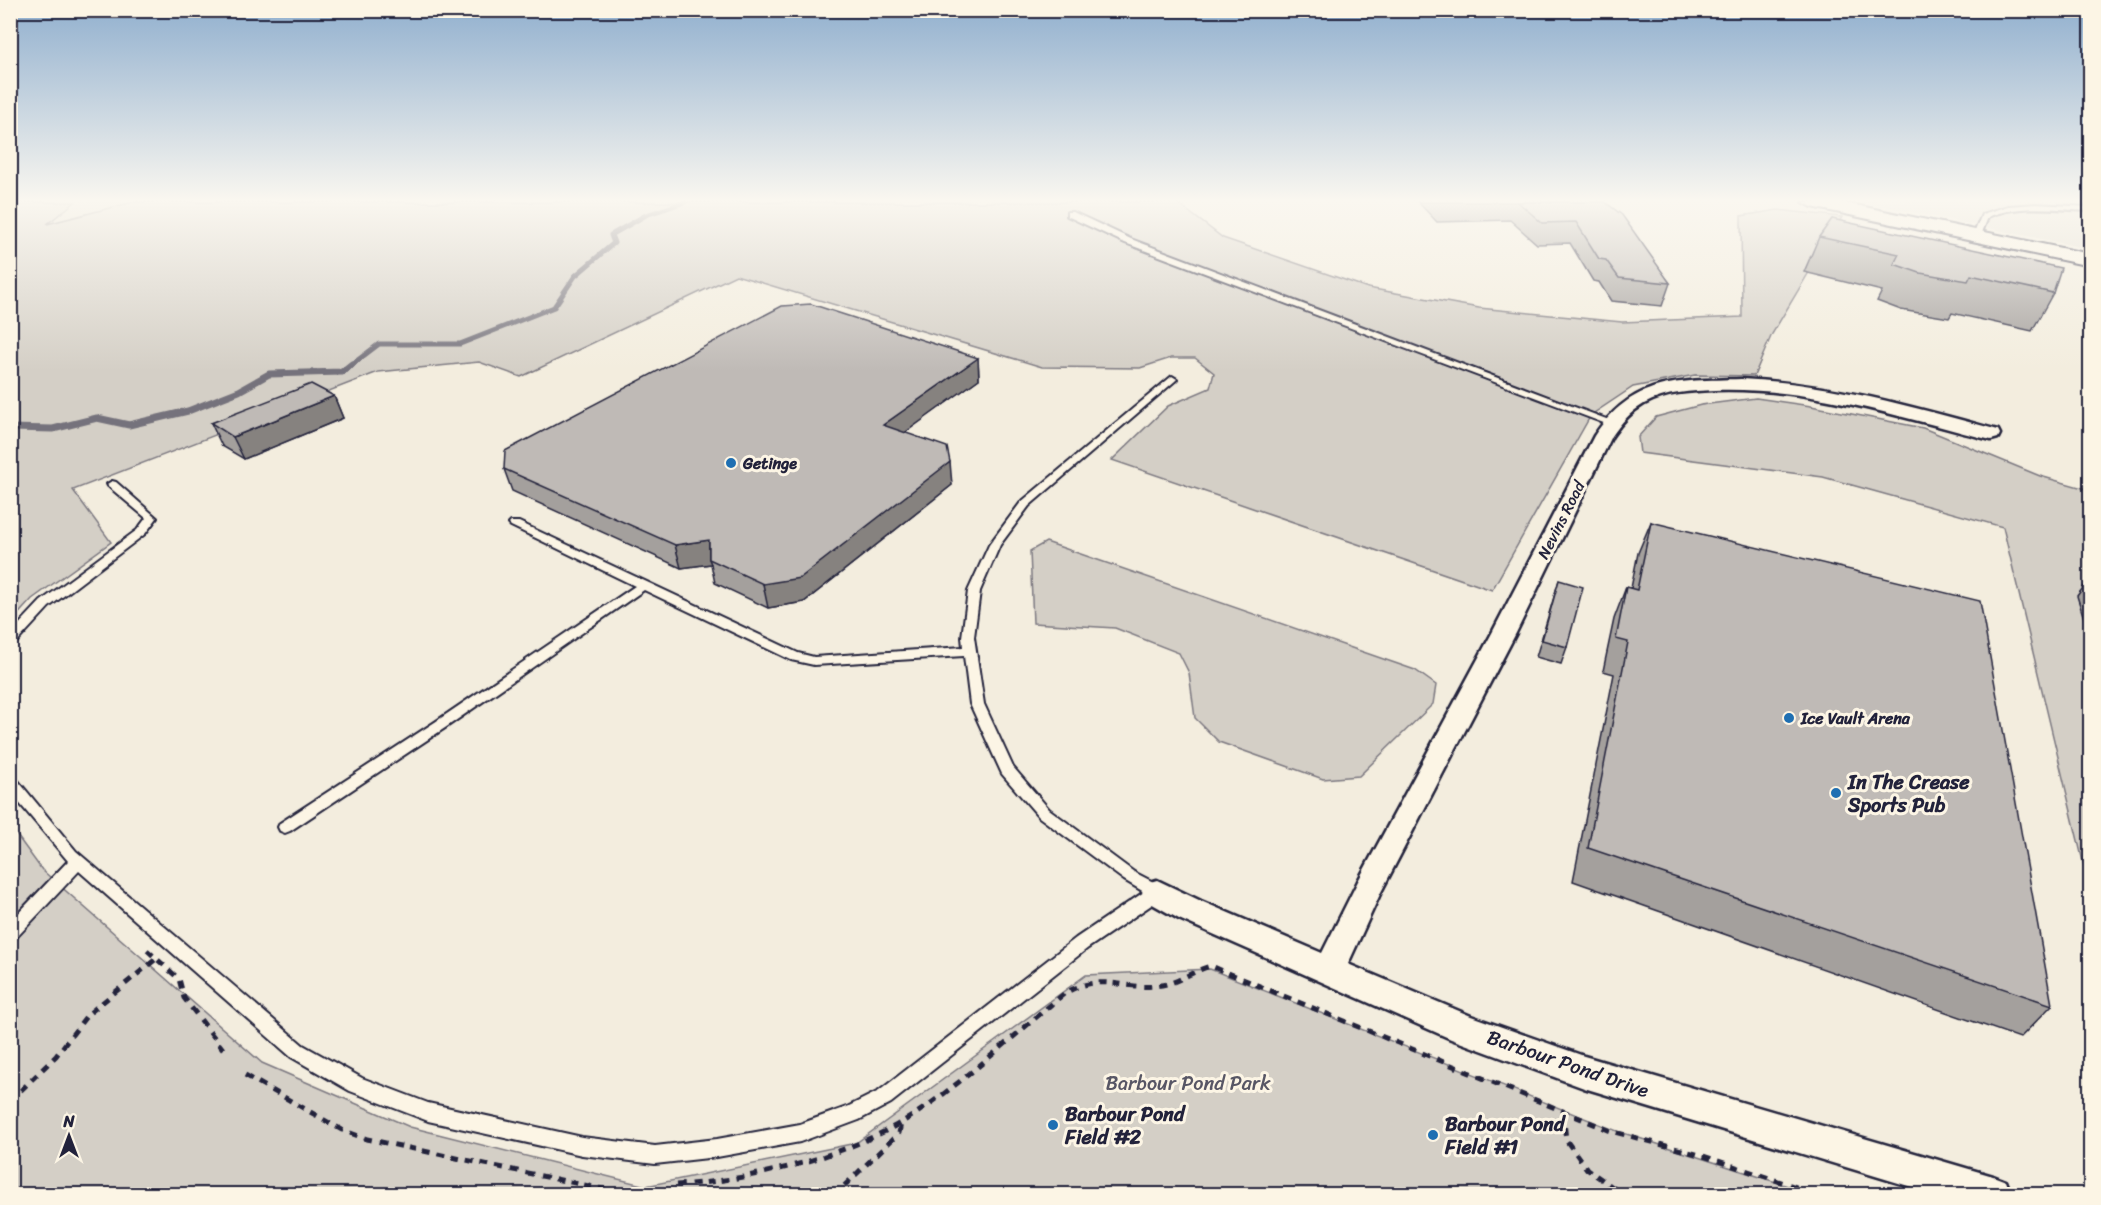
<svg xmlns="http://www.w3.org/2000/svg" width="2101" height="1205" viewBox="0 0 2101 1205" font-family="Sriracha,sans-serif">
<rect width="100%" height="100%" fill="#f3edde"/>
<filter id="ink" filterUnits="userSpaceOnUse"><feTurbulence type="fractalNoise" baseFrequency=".0167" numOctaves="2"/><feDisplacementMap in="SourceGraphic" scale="12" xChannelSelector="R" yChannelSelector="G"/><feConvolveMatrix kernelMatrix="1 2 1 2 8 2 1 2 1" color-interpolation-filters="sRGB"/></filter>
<g filter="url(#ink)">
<g fill="#e3ded2">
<polygon points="11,202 133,202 11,233"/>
<polygon points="1863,202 2090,202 2090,249"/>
</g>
<g fill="#d4cfc6" stroke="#7b7880" stroke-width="1.5">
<polygon points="11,202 75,202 47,224 133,202 1176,202 1223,238 1368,288 1479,308 1622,322 1742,317 1741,216 1778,210 1842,217 1772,334 1754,376 1695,375 1633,387 1591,415 1492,590 1112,460 1168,406 1210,388 1214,373 1195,358 1171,358 1140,368 1042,367 736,275 521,377 479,362 378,372 73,490 111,542 32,599 11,622"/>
<polygon points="1756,398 1811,406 1923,428 2040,476 2090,490 2090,891 2003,527 1823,477 1640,453 1638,437 1656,417 1701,405"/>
<polygon points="1046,542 1415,670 1436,685 1433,704 1359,776 1323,779 1219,742 1195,718 1189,673 1179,653 1115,628 1033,623 1030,551"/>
<polygon points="10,826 42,870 262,1063 410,1127 646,1186 856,1143 1086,975 1210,969 1617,1131 1813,1194 11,1194"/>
</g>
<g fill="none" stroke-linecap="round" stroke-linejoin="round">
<polyline stroke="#75727b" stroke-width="5" points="350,366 379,344 460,344 554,307 575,276 614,243 611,235 646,215 685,202"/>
<polyline stroke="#75727b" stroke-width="7" points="10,428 53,429 97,418 129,425 188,411 239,391 269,374 342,372 352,364"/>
<g stroke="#22223b" stroke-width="4">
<g id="service">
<path d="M2036,204L2090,207V211C2056,210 2021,203 1988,217L1980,238L1973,236L1982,214L2008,206Z"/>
<polygon points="1067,212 1073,212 1131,239 1617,423 1612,426 1609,425 1125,243 1067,216"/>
<polygon points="1172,376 1177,379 1175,381 1029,506 1000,545 980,591 974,637 984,704 1013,767 1049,809 1134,872 1163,887 1165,892 1163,897 1088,948 891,1103 859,1120 800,1142 717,1157 655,1164 582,1155 428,1121 350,1091 291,1057 79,871 16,938 10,940 10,922 68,861 10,792 10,776 15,777 76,851 303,1045 362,1078 428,1103 582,1137 655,1146 717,1139 800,1124 847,1107 879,1091 1076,938 1144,892 1124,880 1039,817 1002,774 970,704 964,656 814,665 791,660 644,590 445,728 290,831 285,833 280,831 278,827 280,823 435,722 635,586 511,526 509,524 511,522 519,522 798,653 814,657 963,647 962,637 968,591 989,545 1021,502"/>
<polygon points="112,481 116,482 157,518 145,534 49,607 14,645 10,646 10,634 41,601 137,530 146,518 108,486 107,484"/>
</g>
</g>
<g stroke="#22223b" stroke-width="5">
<path id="minor" d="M1741,379C1829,383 1913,407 1998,430L2000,434L1998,438L1991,440C1899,417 1811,387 1715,390C1691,391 1666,392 1644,404C1630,412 1621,423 1612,436L1516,633L1381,892L1348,964L1471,1016L1584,1056L1993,1176L2006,1181L2011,1194H1935L1584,1088L1451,1039L1179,919L1147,901L1142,892L1147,883L1157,880L1201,901L1322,953L1358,881L1492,633L1594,436C1633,378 1676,381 1741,379Z"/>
</g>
<g stroke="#22223b" stroke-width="4">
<polygon id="secondary" points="1803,202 1841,202 2090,254 2090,266 1812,207"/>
</g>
<g stroke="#22223b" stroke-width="5" stroke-dasharray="8 7" stroke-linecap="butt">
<polyline points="147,950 179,979 184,998 223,1049"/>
<polyline points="245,1075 342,1130 367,1139 617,1192"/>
<polyline points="10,1101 56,1056 87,1015 156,959"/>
<polyline points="1563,1112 1566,1140 1587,1169 1622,1194"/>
<path d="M676,1185C755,1181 862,1153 927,1106C975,1072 1019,1031 1065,993C1104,971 1124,992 1162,985C1180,982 1194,970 1211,966L1611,1131L1700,1155L1817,1194"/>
<polyline points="832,1194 844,1186 899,1133 901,1123"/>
</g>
<use href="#service" fill="#fcf5e5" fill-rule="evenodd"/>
<use href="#minor" fill="#fcf5e5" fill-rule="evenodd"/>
<use href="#secondary" fill="#fcf5e5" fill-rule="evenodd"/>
</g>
<g fill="#a4a09d" stroke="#22223b" stroke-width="1.5">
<polygon points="1418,202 1605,202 1670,283 1662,306 1611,301 1599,282 1593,281 1570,243 1537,244 1510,220 1437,222"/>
<polygon points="1832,219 2053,293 2032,331 1952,313 1949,318 1901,310 1877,301 1882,291 1804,272 1819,237"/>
<polygon points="978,358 979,379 905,432 952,485 804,602 768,608 715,583 711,564 681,568 512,491 504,469"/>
<polygon points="334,396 343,418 244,459 222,446 211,423"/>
<polygon points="1651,522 2052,1005 2020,1038 1573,881 1614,674 1603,671 1614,619 1626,587 1631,588 1638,553"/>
<polygon points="2091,577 2091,641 2077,596"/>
<polygon points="1559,580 1567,647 1561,664 1536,657"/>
</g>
<g fill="#86827f" stroke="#22223b" stroke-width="1.5">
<polygon points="978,358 979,379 885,447 883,425"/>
<polygon points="334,396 343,418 244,459 233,437"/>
<polygon points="950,462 952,485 804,602 768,608 763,584"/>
<polygon points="709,540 709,559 711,564 681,568 675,545"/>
<polygon points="10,1106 14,1110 10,1119"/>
</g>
<g fill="#bfbab6" stroke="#22223b" stroke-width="1.5">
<polygon points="1518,202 1605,202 1622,215 1670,283 1619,278 1606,260 1599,259 1576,222 1542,223"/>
<polygon points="1832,219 2061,268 2053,293 1971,275 1968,281 1920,273 1894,264 1899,254 1819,237"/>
<polygon points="811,304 978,358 883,425 947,447 950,462 800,578 763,584 709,559 709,540 675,545 504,469 505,451 782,306"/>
<polygon points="311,384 334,396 233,437 211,423"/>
<polygon points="1651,522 1980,601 2052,1005 1588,848 1628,642 1616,639 1626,587 1637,590"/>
<polygon points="1559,580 1583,587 1567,647 1542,640"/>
</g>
</g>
<linearGradient id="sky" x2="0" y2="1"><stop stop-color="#90afce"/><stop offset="0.54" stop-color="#faf7f0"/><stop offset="1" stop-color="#faf7f0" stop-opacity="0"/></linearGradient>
<rect width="2101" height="371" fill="url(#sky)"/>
<g fill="#1f6fb2" stroke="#fcf5e5" stroke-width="2">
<circle cx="731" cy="463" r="6"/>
<circle cx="1789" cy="718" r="6"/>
<circle cx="1836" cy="793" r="6"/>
<circle cx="1053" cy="1125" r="6"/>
<circle cx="1433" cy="1135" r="6"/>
</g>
<g text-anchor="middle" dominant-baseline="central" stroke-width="6" stroke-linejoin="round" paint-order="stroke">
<g font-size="16" font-weight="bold" fill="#22223b" stroke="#fcf5e5" text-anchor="start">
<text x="743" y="463">Getinge</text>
<text x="1801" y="718">Ice Vault Arena</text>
</g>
<g font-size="16" fill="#22223b" stroke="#fcf5e5">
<text transform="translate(1561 520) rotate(-63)">Nevins Road</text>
</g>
<g font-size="20" font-weight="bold" fill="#22223b" stroke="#fcf5e5" text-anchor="start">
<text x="1848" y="782">In The Crease<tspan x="1848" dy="23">Sports Pub</tspan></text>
<text x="1065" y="1114">Barbour Pond<tspan x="1065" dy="23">Field #2</tspan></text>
<text x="1445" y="1124">Barbour Pond<tspan x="1445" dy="23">Field #1</tspan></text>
</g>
<g font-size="20" fill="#22223b" stroke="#fcf5e5">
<text transform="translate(1568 1064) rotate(19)">Barbour Pond Drive</text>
</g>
<g font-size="20" fill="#575665" stroke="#fcf5e5">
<text x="1188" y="1083">Barbour Pond Park</text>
</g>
</g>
<rect width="2101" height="1205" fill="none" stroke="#fcf5e5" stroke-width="36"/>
<rect x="18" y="18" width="2065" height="1169" fill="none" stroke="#22223b" stroke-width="2" filter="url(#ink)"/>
<g transform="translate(69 1136)" stroke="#fcf5e5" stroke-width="4.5" paint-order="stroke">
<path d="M0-4.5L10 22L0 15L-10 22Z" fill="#22223b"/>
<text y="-9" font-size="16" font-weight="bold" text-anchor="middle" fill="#22223b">N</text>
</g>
</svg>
